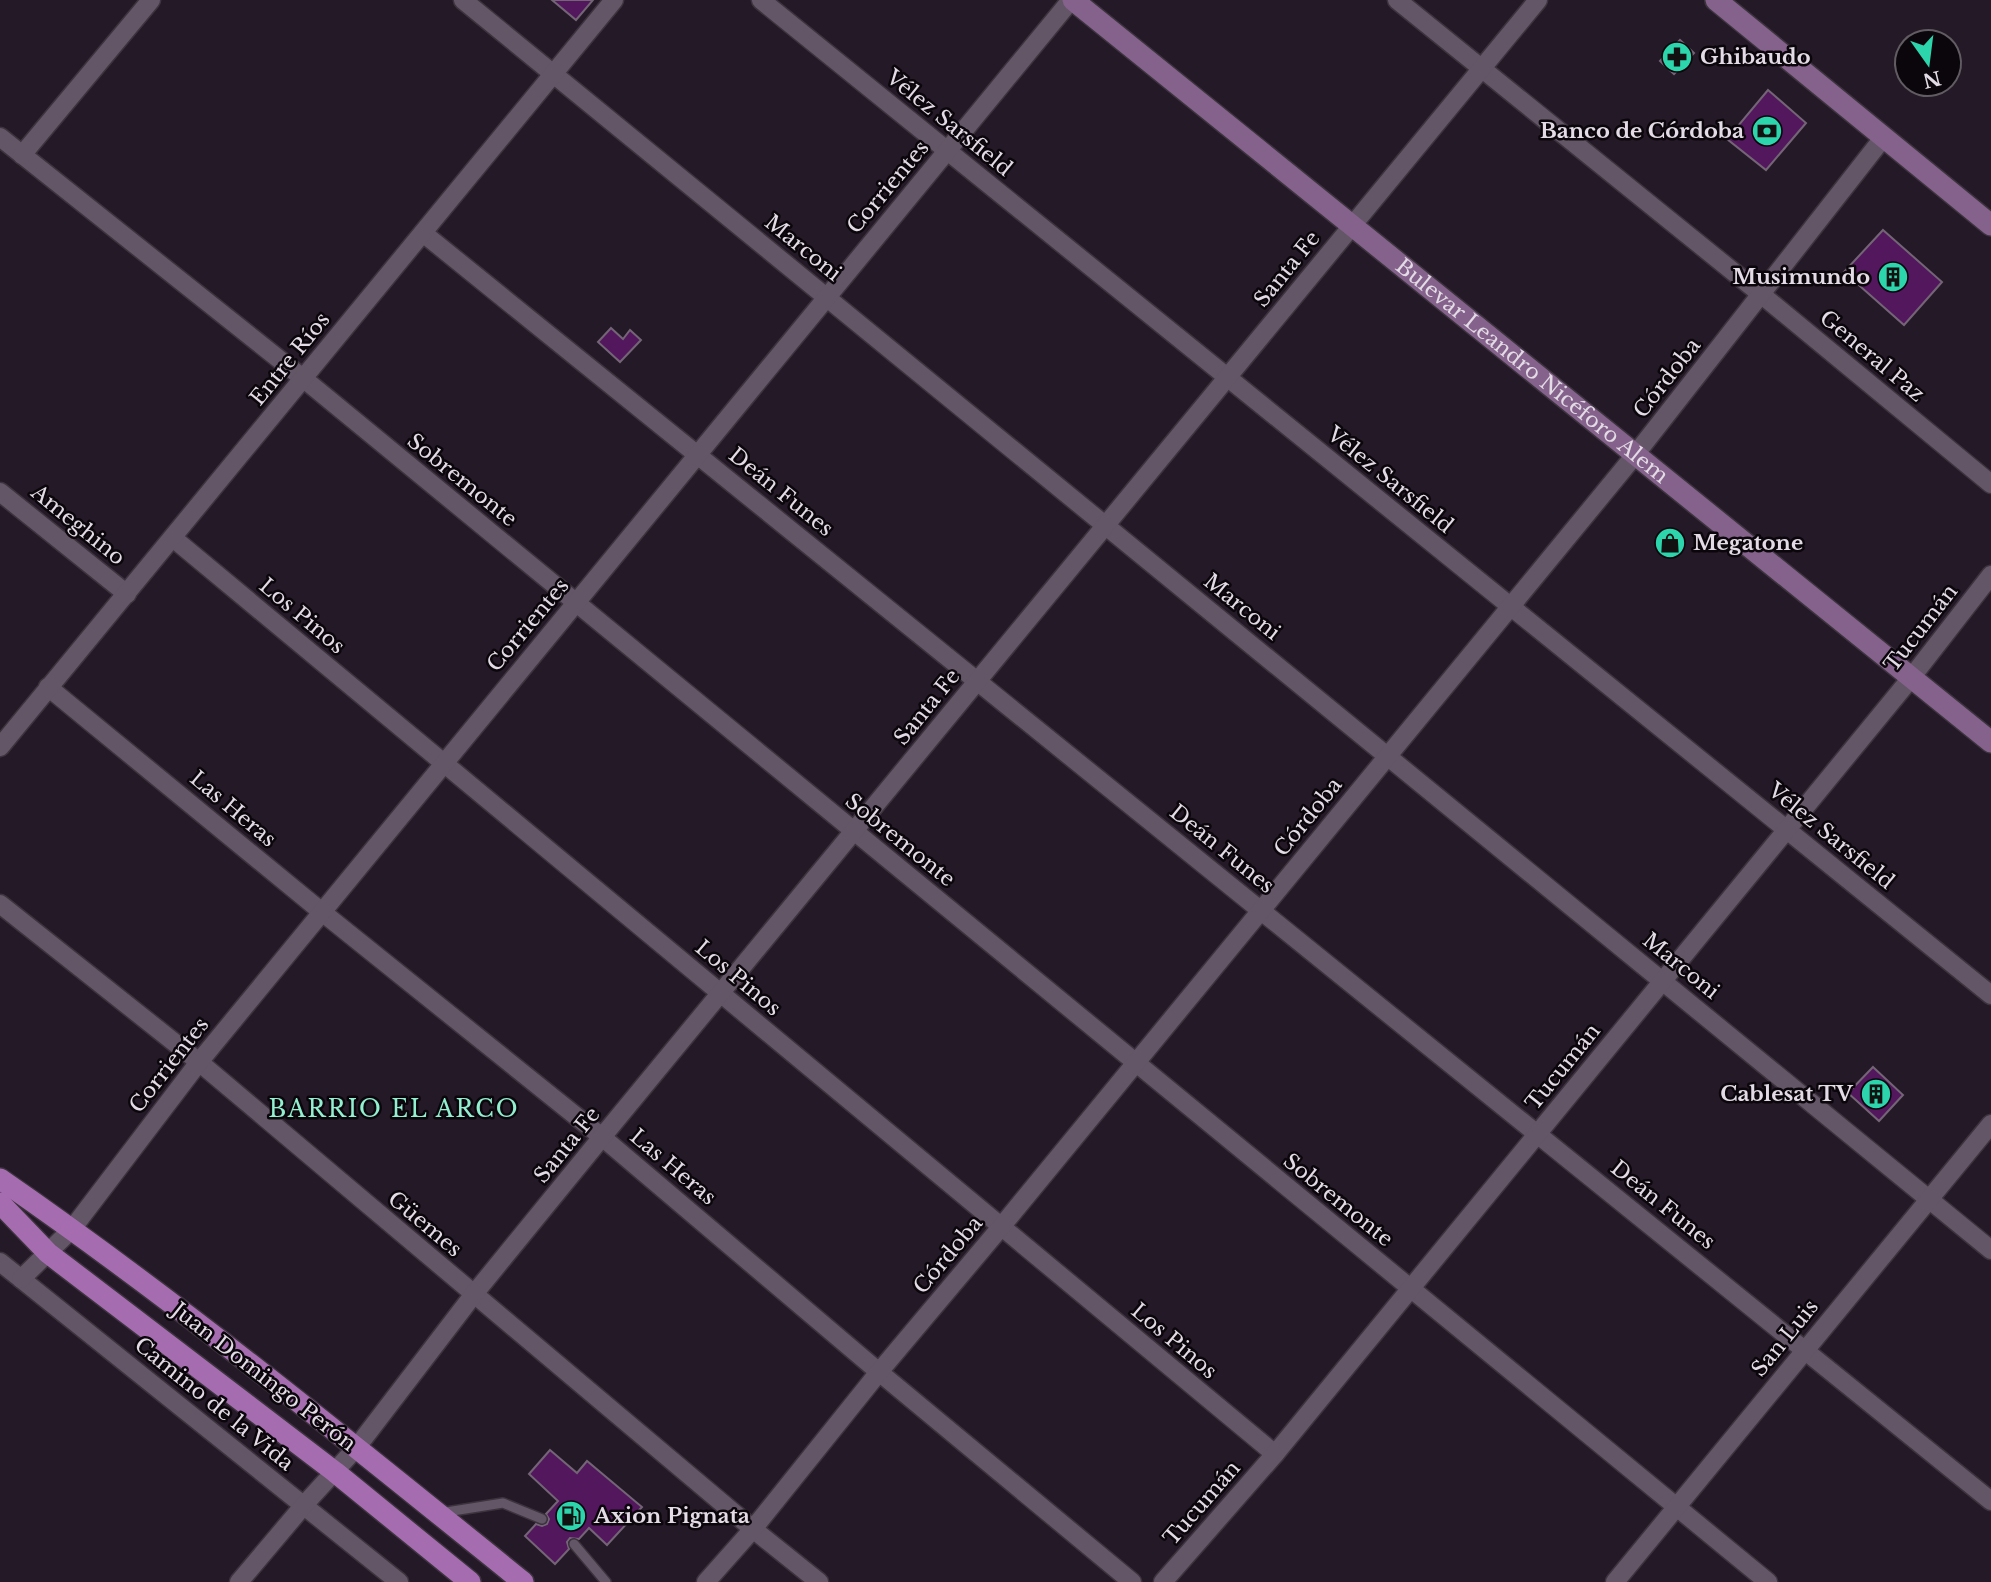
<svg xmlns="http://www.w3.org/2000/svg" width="1991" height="1582" viewBox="0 0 1991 1582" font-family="'Libre Baskerville',serif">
<rect width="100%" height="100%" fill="#241926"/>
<g fill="#53175e" stroke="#736576" stroke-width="2">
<polygon points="552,0 593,0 576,20"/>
<polygon points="1680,40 1694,53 1674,74 1660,61"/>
<polygon points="1768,90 1806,123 1766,170 1727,139"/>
<polygon points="1883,230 1942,282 1904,325 1844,272"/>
<polygon points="611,328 623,339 630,330 641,340 620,362 598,342"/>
<polygon points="1873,1067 1903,1095 1879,1121 1848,1093"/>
<polygon points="550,1450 577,1473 587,1461 642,1507 607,1545 589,1528 579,1539 570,1538 567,1542 569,1549 555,1564 525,1536 536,1524 542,1526 547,1524 549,1519 546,1514 558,1501 529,1474"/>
</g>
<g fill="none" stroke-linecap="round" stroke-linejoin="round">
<g stroke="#3c333e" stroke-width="12">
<g id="lane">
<polyline points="440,1513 503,1503 542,1519"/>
<polyline points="574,1544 606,1582"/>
</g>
</g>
<g stroke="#3c333e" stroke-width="21">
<g id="street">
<polyline points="463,0 1991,1250"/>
<polyline points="761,0 1991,995"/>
<polyline points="1397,0 1762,295 1991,484"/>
<polyline points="0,137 304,379 1768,1582"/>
<polyline points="22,155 151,0"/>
<polyline points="423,233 1991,1501"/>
<polyline points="0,492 127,594"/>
<polyline points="173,538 1275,1454"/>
<polyline points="48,687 322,912 602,1137 879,1372 1132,1582"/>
<polyline points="0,747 614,0"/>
<polyline points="0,904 199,1062 753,1529 819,1582"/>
<polyline points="0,1262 399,1582"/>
<polyline points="21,1279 72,1229 199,1062 1071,0"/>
<polyline points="239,1582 304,1505 357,1447 474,1294 602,1137 1538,0"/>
<polyline points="706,1582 753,1529 879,1372 1001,1227 1635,455 1883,138"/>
<polyline points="1163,1582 1275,1454 1911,678 1991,575"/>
<polyline points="1615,1582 1991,1124"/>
</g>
</g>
<g stroke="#3c333e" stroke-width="24">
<g id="secondary">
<path id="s1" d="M1073,0L1991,742"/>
<polyline points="1716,0 1991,225"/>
</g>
</g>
<g stroke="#3c333e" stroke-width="24">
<g id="primary">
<path d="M0,1179C181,1304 352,1444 523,1582"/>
<polyline points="0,1203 48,1253 335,1472 470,1582"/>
</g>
</g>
<use href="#lane" stroke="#635666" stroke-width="9"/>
<use href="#street" stroke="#635666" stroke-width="18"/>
<use href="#secondary" stroke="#84628b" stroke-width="21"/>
<use href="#primary" stroke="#a56daf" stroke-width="21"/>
</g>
<defs>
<g id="pharmacy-disc" transform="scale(1.575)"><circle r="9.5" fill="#2cd5ab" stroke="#0b060b"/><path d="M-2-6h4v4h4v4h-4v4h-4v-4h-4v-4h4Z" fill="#111"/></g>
<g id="bank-disc" transform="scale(1.575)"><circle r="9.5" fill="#2cd5ab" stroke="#0b060b"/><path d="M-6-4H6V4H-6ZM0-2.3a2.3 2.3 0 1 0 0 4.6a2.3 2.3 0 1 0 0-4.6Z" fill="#111"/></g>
<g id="building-disc" transform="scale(1.575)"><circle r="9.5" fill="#2cd5ab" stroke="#0b060b"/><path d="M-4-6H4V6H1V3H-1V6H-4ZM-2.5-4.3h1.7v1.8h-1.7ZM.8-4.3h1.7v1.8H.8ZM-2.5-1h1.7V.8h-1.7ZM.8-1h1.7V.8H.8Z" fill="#111"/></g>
<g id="shop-disc" transform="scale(1.575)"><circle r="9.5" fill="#2cd5ab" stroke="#0b060b"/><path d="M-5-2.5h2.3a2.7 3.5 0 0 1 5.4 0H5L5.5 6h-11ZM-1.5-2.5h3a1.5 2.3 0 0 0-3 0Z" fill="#111"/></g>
<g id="fuel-disc" transform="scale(1.575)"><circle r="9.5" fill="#2cd5ab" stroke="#0b060b"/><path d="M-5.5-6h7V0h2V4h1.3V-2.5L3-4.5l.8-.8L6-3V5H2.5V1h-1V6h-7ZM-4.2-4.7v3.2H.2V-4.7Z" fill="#111"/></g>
</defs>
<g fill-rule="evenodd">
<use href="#pharmacy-disc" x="1677" y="57"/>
<use href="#bank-disc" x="1767" y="131"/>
<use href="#building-disc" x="1893" y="277"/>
<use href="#shop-disc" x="1670" y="543"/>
<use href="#building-disc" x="1876" y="1094"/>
<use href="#fuel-disc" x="571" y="1516"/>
</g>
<g text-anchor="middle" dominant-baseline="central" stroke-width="5" stroke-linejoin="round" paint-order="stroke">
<g font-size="21" font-weight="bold" fill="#e3dbe5" stroke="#0b060b" text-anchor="start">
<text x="1700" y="57">Ghibaudo</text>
<text x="1744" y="131" text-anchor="end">Banco de Córdoba</text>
<text x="1870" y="277" text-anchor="end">Musimundo</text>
<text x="1693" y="543">Megatone</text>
<text x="1853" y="1094" text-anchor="end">Cablesat TV</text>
<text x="594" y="1516">Axion Pignata</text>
</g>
<g font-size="21" fill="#e3dbe5" stroke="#0b060b">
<text transform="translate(949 123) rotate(39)">Vélez Sarsfield</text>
<text transform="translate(888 187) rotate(-50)">Corrientes</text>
<text transform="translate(803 248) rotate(39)">Marconi</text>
<text transform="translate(1287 269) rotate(-51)">Santa Fe</text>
<text transform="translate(1872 356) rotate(40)">General Paz</text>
<text transform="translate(290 359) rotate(-51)">Entre Ríos</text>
<text stroke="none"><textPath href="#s1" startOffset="590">Bulevar Leandro Nicéforo Alem</textPath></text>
<text transform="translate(1667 378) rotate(-52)">Córdoba</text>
<text transform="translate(462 480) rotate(39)">Sobremonte</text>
<text transform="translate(1390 480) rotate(39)">Vélez Sarsfield</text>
<text transform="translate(781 492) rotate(39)">Deán Funes</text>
<text transform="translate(78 525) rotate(39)">Ameghino</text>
<text transform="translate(1242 607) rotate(39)">Marconi</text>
<text transform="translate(302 616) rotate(40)">Los Pinos</text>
<text transform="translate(528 625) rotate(-50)">Corrientes</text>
<text transform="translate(1921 628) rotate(-52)">Tucumán</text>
<text transform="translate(927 707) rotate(-51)">Santa Fe</text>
<text transform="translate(233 809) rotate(40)">Las Heras</text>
<text transform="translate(1308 817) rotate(-51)">Córdoba</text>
<text transform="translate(1831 836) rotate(39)">Vélez Sarsfield</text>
<text transform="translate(900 840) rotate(39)">Sobremonte</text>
<text transform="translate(1222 849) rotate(39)">Deán Funes</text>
<text transform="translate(1681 966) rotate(39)">Marconi</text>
<text transform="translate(738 978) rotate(40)">Los Pinos</text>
<text transform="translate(169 1065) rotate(-52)">Corrientes</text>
<text transform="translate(1563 1067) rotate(-51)">Tucumán</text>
<text transform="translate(567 1145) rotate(-51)">Santa Fe</text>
<text transform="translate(673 1167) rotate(40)">Las Heras</text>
<text transform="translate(1338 1200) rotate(39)">Sobremonte</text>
<text transform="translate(1663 1205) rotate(39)">Deán Funes</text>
<text transform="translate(425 1224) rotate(40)">Güemes</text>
<text transform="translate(948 1255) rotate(-50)">Córdoba</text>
<text transform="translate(1785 1338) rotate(-51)">San Luis</text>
<text transform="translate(1174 1341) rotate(40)">Los Pinos</text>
<text transform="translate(264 1377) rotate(38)">Juan Domingo Perón</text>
<text transform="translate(214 1404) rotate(39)">Camino de la Vida</text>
<text transform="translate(1202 1503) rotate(-49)">Tucumán</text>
</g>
<g font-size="23" letter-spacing="2" fill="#92f0d1" stroke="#0b060b">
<text x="394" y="1109">BARRIO EL ARCO</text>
</g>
</g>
<g transform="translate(1928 63) rotate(166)"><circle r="33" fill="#0b060b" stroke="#615b62" stroke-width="2"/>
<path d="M0-5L12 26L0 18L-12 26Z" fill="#2cd5ab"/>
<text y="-10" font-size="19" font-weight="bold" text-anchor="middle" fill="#e3dbe5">N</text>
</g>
</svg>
